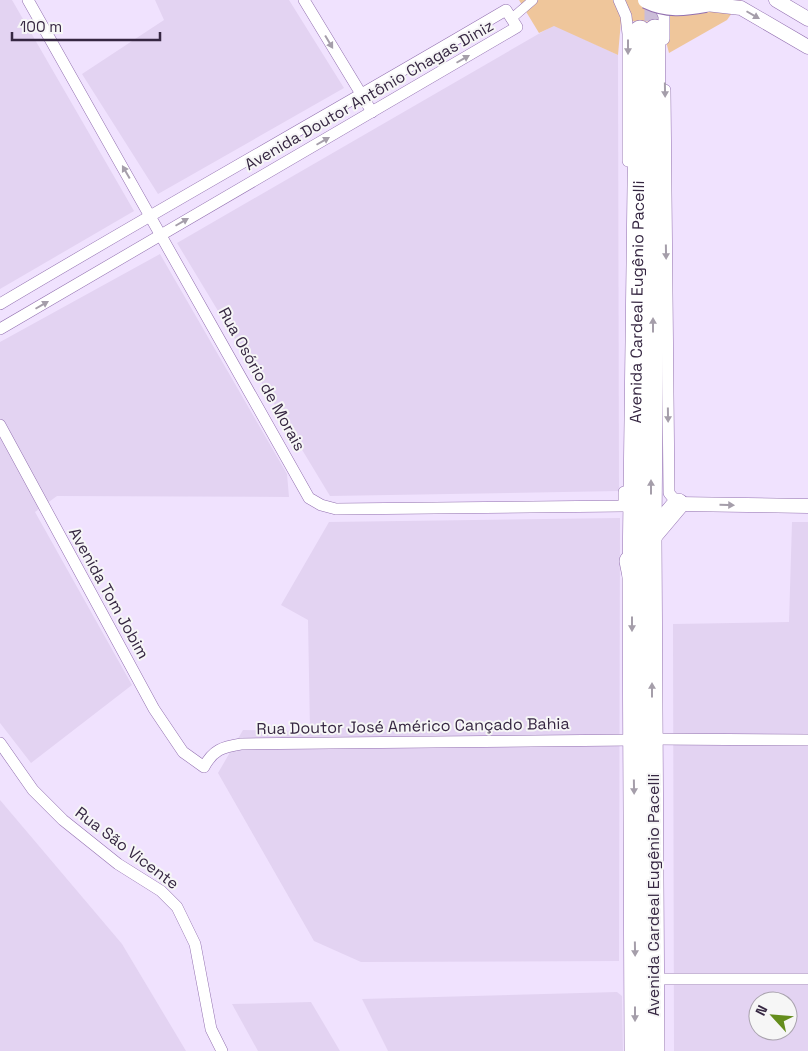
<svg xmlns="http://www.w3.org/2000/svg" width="808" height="1051" viewBox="0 0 808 1051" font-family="'Space Grotesk',sans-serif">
<rect width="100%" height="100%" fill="#f0e2fe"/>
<g fill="#e3d3f2" fill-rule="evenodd">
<polygon points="0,0 12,0 134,211 0,289"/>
<polygon points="155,0 289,0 344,88 158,194 82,74 164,20"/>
<polygon points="554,25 618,55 619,491 330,496 177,243"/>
<polygon points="160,254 287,474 289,497 57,496 35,512 132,685 31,763 0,723 0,342"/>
<polygon points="620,518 619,961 361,962 314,941 218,773 243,730 310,731 308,620 281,605 329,522"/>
<path d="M792,522H808V1051H674L673,624L789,622ZM758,1001H788V1031H758Z"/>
<polygon points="0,800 122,944 186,1051 0,1051"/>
<polygon points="617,992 622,996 623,1051 388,1051 362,999"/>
<polygon points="311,1002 340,1051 258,1051 232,1004"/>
</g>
<polygon fill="#efc69b" points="519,0 741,0 727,20 669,53 661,22 621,21 618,55 554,26 539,33"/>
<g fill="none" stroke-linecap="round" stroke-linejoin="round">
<polyline stroke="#cbbdd8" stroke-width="21" stroke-dasharray="21 11" stroke-linecap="butt" points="655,0 655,30"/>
<g stroke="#9270b0" stroke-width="10">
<polyline id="pedestrian" points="511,19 533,0"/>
</g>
<g stroke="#9270b0" stroke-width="12">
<g id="minor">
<polyline points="28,0 309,498 321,505 336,509 624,506 624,492"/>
<polyline points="304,0 372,112"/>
<polyline points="619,0 626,16 628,34 628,161"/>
<polyline points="660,7 664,16 664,39"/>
<polyline points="665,90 669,493 678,504"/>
<path d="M0,304C168,204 338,109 506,10L517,27L0,329"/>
<path d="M0,425L154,709L183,752L204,767C213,750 222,747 241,744L633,740"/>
<polyline points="652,739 808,740"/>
<polyline points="0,743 33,790 63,820 118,864 161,891 177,907 195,944 211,1029 222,1051"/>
<polyline points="653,979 808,979"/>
</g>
</g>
<g stroke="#9270b0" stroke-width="15">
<g id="tertiary">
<polyline points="776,0 808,19"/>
<polyline points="706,4 741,8 808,47"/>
<polyline points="678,504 808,506"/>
</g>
</g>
<g stroke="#9270b0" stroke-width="22">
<g id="motorway">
<polyline points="651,536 678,504"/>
<polyline points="630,561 633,576 635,1051"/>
<path id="s1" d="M633,576L640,31"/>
<polyline points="654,1051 651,536 655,30"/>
</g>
</g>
<use href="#pedestrian" stroke="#fff" stroke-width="9"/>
<use href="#minor" stroke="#fff" stroke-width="11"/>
<use href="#tertiary" stroke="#fff" stroke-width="14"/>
<use href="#motorway" stroke="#fff" stroke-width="21"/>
<g stroke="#9270b0" stroke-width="18" stroke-linecap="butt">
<path id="secondary-bridge" d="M646,0C667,10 684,8 706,4"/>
</g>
<use href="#secondary-bridge" stroke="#fff" stroke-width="16"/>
</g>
<defs><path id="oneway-solid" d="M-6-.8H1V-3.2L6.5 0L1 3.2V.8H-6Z" transform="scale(1.25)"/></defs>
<g fill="#a59eaa">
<use href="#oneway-solid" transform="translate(753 15) rotate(30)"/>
<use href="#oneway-solid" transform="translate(329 42) rotate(59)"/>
<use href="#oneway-solid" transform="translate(628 47) rotate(90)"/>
<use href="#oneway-solid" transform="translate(463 59) rotate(-30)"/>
<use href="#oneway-solid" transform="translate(665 90) rotate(89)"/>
<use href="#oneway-solid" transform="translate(323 141) rotate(-30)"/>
<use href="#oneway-solid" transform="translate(126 172) rotate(-120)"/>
<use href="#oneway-solid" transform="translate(182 222) rotate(-30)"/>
<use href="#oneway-solid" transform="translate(666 252) rotate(89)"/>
<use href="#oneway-solid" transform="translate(42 305) rotate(-30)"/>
<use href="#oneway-solid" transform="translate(653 325) rotate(-90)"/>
<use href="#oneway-solid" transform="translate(668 415) rotate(89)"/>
<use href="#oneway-solid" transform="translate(651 487) rotate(-90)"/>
<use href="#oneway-solid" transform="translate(727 505) rotate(1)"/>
<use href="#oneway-solid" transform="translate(632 624) rotate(90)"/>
<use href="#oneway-solid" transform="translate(652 690) rotate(-90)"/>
<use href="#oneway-solid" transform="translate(634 787) rotate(89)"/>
<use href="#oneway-solid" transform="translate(635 949) rotate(89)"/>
<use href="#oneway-solid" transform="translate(635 1014) rotate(90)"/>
</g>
<g text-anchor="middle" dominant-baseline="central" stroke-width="4" stroke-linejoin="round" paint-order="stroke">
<g font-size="16" fill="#362742" stroke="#f6f6f6">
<text transform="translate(369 95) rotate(-30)">Avenida Doutor Antônio Chagas Diniz</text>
<text stroke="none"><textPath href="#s1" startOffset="274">Avenida Cardeal Eugênio Pacelli</textPath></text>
<text transform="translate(262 379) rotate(61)">Rua Osório de Morais</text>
<text transform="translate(109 593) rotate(61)">Avenida Tom Jobim</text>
<text transform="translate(413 726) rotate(-1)">Rua Doutor José Américo Cançado Bahia</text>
<text transform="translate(127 848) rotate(37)">Rua São Vicente</text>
<text transform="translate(653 895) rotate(-90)">Avenida Cardeal Eugênio Pacelli</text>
</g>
</g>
<g transform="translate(773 1016) rotate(296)"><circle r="24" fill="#f6f6f6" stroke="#a9a3ae"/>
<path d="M0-4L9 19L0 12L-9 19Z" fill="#648d1c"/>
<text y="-8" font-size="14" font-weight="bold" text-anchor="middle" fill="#362742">N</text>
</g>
<path d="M12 32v8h148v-8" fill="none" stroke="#362742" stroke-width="2.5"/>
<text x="20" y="32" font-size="15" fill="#362742" stroke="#f6f6f6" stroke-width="4" paint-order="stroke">100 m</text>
</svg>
